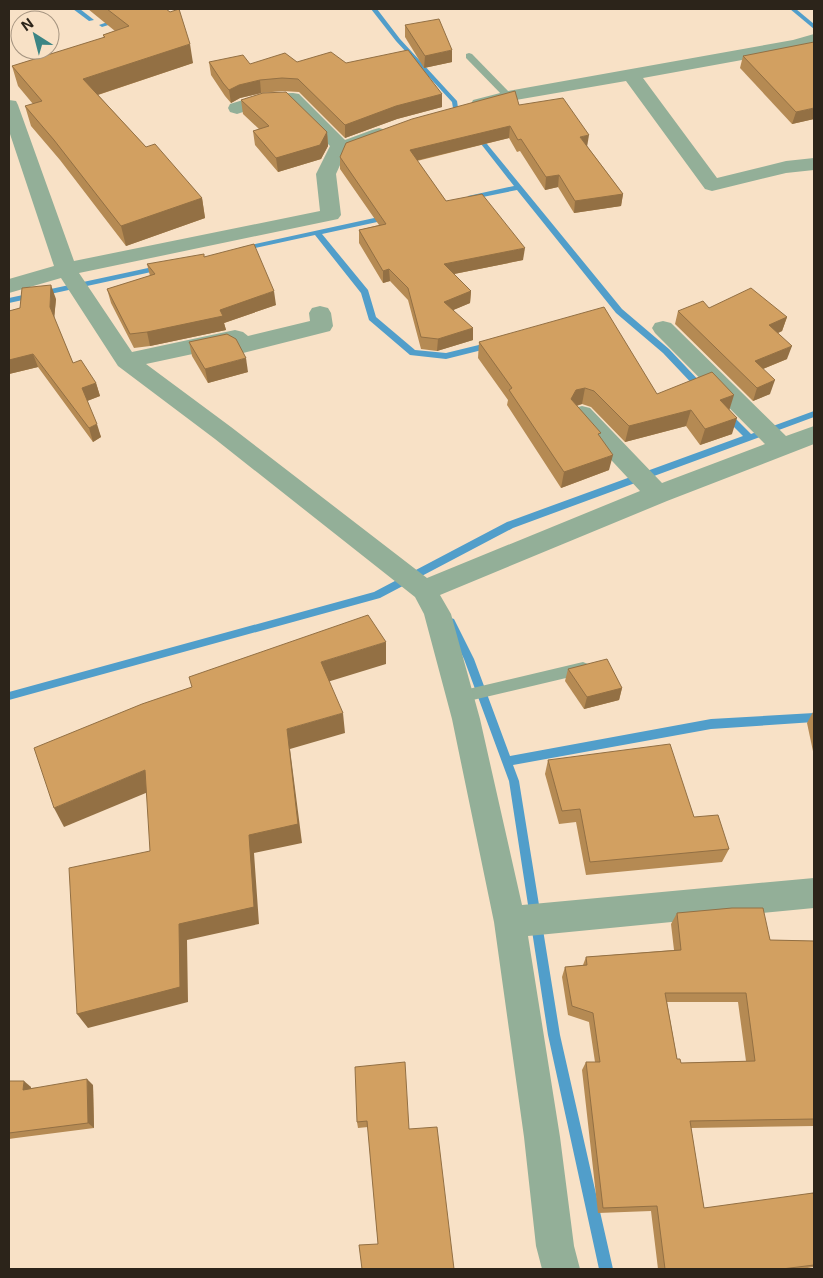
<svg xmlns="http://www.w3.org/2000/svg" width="823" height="1278" viewBox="0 0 823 1278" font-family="Inter,sans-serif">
<rect width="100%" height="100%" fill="#f8e1c6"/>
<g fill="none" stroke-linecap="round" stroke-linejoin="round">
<g fill="#519eca" fill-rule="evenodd">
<polygon points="73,9 80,9 94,20 89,21"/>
<polygon points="371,9 377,9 400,39 457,101 460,121 455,120 452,102 396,41"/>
<polygon points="790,9 796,9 814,24 814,29"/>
<polygon points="119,18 122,20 121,21 102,27 99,25"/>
<polygon points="476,132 478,133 622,309 669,349 704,386 704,390 698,390 663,353 616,313 517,190 468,200 468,196 514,186 474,135 474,133"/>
<polygon points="388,215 392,217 391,219 322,234 368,290 376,317 415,350 446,353 491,342 495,345 494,347 446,359 410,355 369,320 361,293 315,235 242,251 238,249 242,247"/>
<polygon points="162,265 165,265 165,269 9,303 9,298"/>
<polygon points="814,411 814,417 513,528 380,598 9,700 9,692 374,592 507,522 743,436 724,417 723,415 724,413 730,413 751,434"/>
<polygon points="451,618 454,619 474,659 510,756 711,719 814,713 814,722 711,729 513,765 519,781 560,1035 613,1269 599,1269 548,1035 509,781 464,659 446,622 448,619"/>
</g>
<g fill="#93af98" fill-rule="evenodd">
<polygon points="469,53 472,54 511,94 511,98 505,98 466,58 466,54"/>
<polygon points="583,662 588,664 590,668 588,672 583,674 460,703 455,701 453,697 455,693 460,691"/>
</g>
<g fill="#93af98" fill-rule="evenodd">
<polygon points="814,34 814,45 802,49 643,78 717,178 786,161 814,158 814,170 786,173 712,191 705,189 626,81 510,101 480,110 473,108 471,104 473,100 508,91 793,40"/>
<polygon points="293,93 299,94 345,140 372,130 379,128 386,130 388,134 386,138 345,154 336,174 341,215 338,219 79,273 132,352 235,330 243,332 248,336 310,321 309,313 312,308 320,306 328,308 331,313 333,326 330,331 243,353 235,350 230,346 146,364 231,427 427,578 640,491 574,420 570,414 574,408 582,406 590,408 662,483 765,444 655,333 652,328 655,323 663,321 671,323 786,436 814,426 814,444 667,501 440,595 451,614 480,719 522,905 814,878 814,908 528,936 560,1137 574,1246 580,1269 542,1269 536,1246 524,1137 494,922 452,719 424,614 415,597 215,439 118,366 61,278 9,293 9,279 54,266 9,131 9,100 16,101 18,105 74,261 320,211 316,174 330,146 288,104 264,105 237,114 230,112 228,108 230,104 262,94"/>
</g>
</g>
<g fill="#b58a53" fill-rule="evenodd">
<polygon points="88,9 166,9 193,63 98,95 146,147 202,198 205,218 126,246 60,160 31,126 25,106 33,104 18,86 12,66 104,38 103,35 115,31"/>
<polygon points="405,25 452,62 424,68 405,37"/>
<polygon points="743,56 814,119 792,124 740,68"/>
<polygon points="209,62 250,64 297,62 346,63 442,94 442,107 397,119 345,138 299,92 283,91 261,93 240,98 231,103 225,96 211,75"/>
<polygon points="241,100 327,132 328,146 321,159 278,172 255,145 253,131 259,129 243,114"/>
<polygon points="519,105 587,146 623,194 621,206 574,213 558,187 545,190 520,151 517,152 509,138 417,161 446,201 523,260 454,274 471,291 470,303 453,310 473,340 437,351 421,349 408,300 390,281 383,283 359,243 359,230 379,225 340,169 340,157"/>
<polygon points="204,257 276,305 224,323 226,330 150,346 134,348 111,303 107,289 150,276 147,264"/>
<polygon points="56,299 54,318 73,363 96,383 100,396 87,401 101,437 93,442 38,367 9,374 9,311"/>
<polygon points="678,311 787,317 782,331 778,333 787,359 763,369 770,394 753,401 675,324"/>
<polygon points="189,342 248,372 208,383 192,356"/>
<polygon points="479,342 657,394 730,410 732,434 700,445 686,426 625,442 591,407 582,404 577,406 601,438 609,470 561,488 507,405 508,400 478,358"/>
<polygon points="568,669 622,688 619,700 584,709 565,681"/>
<polygon points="813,712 814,712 814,756 807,723"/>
<polygon points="548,760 694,817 729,849 722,862 586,875 576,822 559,824 545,774"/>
<path d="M677,913L770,940L814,941V1126L691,1128L704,1208L814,1196V1267L801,1269H658L651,1211L598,1213L582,1070L586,1062H595L589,1022L568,1015L562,977L565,967L583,965L586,957L674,950L671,924ZM667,1002H738L746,1061L681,1063L677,1059Z"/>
<polygon points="405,1062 378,1244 368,1127 358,1128 357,1122"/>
<polygon points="9,1081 31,1087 31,1088 93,1085 94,1128 16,1138 9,1139"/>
</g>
<g fill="#937044">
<polygon points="190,44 193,63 88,98 83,79"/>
<polygon points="452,50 452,62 424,68 425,56"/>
<polygon points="260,80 261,93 240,98 231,103 229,90 239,85"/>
<polygon points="442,94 442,107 397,119 345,138 345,125 396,106"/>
<polygon points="814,108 814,119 792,124 796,112"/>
<polygon points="510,126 509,138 410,162 410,150"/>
<polygon points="327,132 328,146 321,159 278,172 276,158"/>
<polygon points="589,135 587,147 580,137"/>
<polygon points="559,175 558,187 545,190 546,177"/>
<polygon points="623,194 621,206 574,213 575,201"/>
<polygon points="202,198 205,218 126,246 121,226"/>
<polygon points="525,248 523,260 444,276 444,264"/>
<polygon points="389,269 390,281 383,283 383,271"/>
<polygon points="51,285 56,299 54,320 50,307"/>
<polygon points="274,291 276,305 224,323 226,330 150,346 147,332 220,310"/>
<polygon points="471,291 470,303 444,314 444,302"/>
<polygon points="787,317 782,331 765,339 769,325"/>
<polygon points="473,328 473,340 437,351 438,339"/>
<polygon points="792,346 787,359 750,374 755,361"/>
<polygon points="33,354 38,367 9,374 9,360"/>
<polygon points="246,358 248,372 208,383 205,369"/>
<polygon points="775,380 770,394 753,401 757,388"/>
<polygon points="96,383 100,396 87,401 82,388"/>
<polygon points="585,388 582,404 574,406 571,399 576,390"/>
<polygon points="734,395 729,411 720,400"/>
<polygon points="691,410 686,426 625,442 629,426"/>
<polygon points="737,418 732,434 700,445 705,429"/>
<polygon points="97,424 101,437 93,442 89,428"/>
<polygon points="613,455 609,470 561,488 564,472"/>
<polygon points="386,642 386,664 324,683 321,662"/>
<polygon points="622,688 619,700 584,709 587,697"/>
<polygon points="343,713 345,733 290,749 302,843 254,853 259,924 187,940 188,1002 88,1028 77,1014 249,835 287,729"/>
<polygon points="145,770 153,790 64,827 54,808"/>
<polygon points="87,1079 93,1085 94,1128 88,1123"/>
<polygon points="24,1081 31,1087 30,1096 23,1090"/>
</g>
<g fill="#d2a061" stroke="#937044" fill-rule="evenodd">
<polygon points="107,9 166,9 170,12 179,9 190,44 83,79 146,147 155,144 202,198 121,226 54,140 25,106 42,101 12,66 105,37 103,35 129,26"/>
<polygon points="439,19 452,50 425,56 405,25"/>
<polygon points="814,42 814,108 796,112 743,56"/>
<polygon points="408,50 442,94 396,106 345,125 298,79 282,78 260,80 239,85 229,90 223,83 209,62 243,55 250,64 285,53 297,62 331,52 346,63"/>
<polygon points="515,91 519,105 563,98 589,135 580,137 623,194 575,201 559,175 546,177 521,139 518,140 510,126 410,150 446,201 482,194 525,248 444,264 471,291 444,302 473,328 438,339 421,337 408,288 389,269 383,271 359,230 386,224 340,157 346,143 412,119"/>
<polygon points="286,92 327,132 320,145 276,158 253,131 269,126 241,100 263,93"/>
<polygon points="254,244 274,291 220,310 223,316 147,332 130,334 107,289 155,274 147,264 204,254 204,257"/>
<polygon points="51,285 50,307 73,363 81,360 96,383 82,388 97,424 89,428 33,354 9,360 9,311 20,308 22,288"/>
<polygon points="751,288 787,317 769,325 792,346 755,361 775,380 757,388 678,311 703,301 709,308"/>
<polygon points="604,307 657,394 712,372 734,395 720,400 737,418 705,429 691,410 629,426 594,391 585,388 576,390 571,399 601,433 598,434 613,455 564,472 509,390 512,388 479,342"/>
<polygon points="227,334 236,339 246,358 205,369 189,342"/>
<polygon points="368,615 386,642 321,662 343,713 287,729 298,824 249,835 254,907 179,924 180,987 77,1014 69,868 150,851 145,770 54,808 34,748 142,704 192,687 189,677"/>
<polygon points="607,659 622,688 587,697 568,669"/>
<polygon points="670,744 694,817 718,815 729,849 590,862 580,809 562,811 548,760"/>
<path d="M732,908H763L770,940L814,941V1119L690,1121L704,1208L813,1193L814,1196V1265L782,1269H665L657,1206L603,1208L586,1062H600L593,1013L572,1006L565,967L587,965L586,957L681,950L677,913ZM665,993H746L755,1061L681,1063L680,1059H677Z"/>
<polygon points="405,1062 409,1129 437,1127 454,1269 362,1269 359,1245 378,1244 367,1121 357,1122 355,1067"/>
<polygon points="87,1079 88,1123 9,1133 9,1081 24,1081 23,1090"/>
</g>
<rect width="823" height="1278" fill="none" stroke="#2c241a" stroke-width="20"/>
<g transform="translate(35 35) rotate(324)"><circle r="24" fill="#f8e1c6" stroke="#a69581"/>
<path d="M0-4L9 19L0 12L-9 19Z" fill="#3c8584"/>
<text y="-8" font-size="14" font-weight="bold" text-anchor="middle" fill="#2c241a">N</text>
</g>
</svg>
